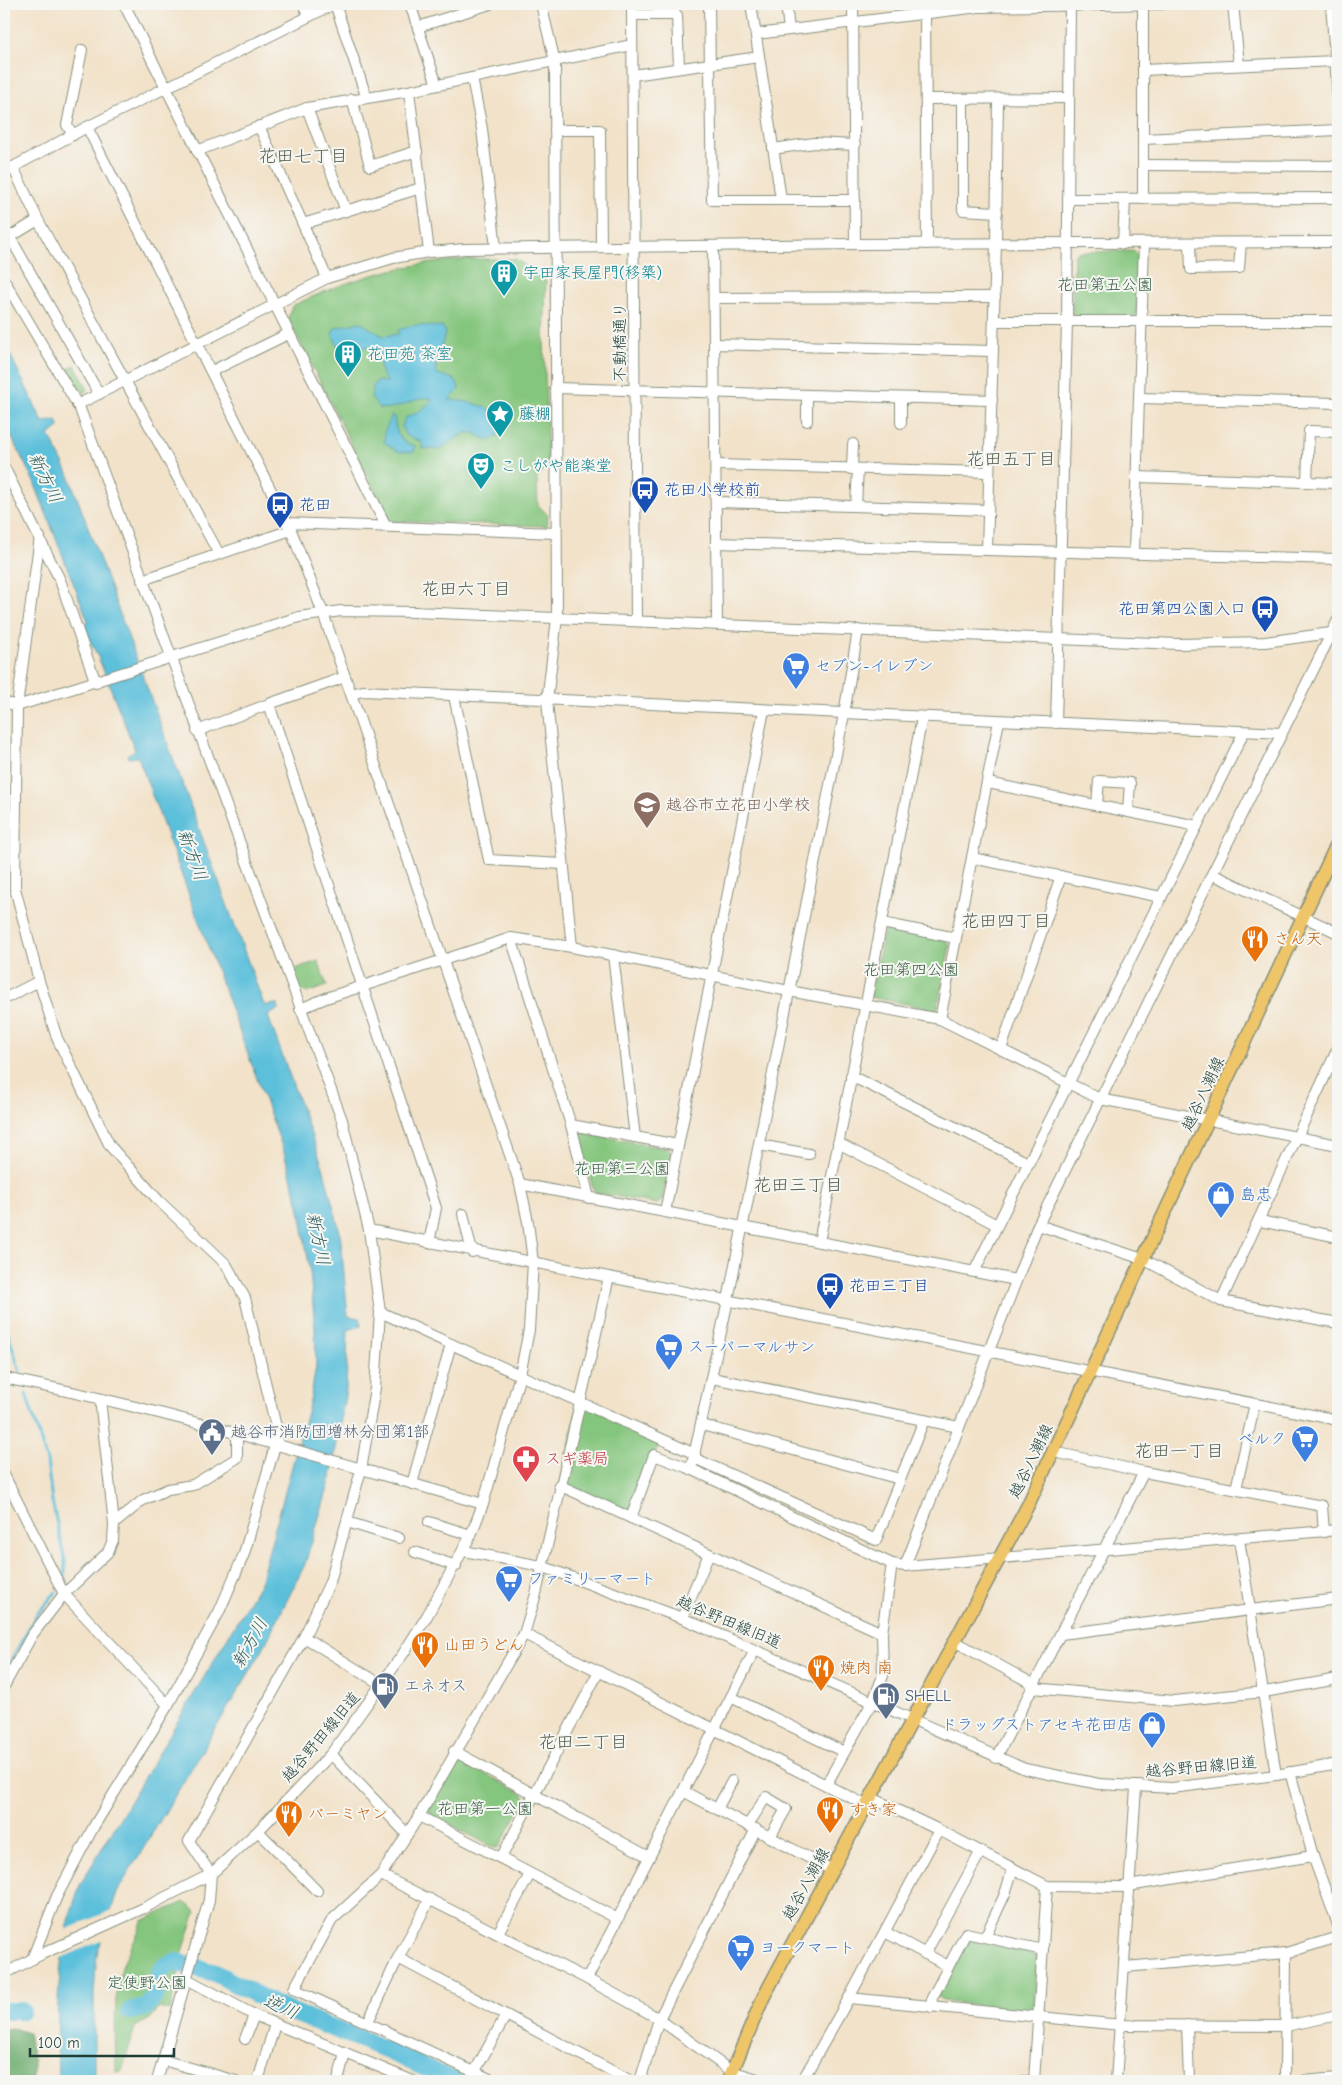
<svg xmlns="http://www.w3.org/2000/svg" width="1342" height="2085" viewBox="0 0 1342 2085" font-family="'Comic Neue','Klee One',sans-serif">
<rect width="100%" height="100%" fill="#f6f6f2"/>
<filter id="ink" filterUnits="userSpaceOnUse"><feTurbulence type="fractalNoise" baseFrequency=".02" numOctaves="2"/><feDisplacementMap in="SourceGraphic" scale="10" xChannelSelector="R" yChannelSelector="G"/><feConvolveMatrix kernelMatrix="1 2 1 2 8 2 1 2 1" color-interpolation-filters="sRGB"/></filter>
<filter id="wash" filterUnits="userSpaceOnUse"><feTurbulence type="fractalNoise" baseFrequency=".0096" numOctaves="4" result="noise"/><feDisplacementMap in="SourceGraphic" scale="20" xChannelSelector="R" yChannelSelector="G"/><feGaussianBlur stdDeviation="1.12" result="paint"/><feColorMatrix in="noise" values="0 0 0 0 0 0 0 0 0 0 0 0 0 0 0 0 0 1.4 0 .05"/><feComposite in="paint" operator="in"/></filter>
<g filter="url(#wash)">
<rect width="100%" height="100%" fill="#f2e2c9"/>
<g fill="#85c67e" stroke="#528259">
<polygon points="1134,251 1138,255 1137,314 1133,318 1078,317 1072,313 1074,256 1078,252"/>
<path d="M469,259H516L546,281L544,340L548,465L537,478L538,505L548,515L547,526L390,521L288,318L292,306C353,277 401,264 469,259Z"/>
<polygon points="75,365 87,387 86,391 79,395 74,393 61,373"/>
<polygon points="889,929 947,941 950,946 937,1010 870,997 884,932"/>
<polygon points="318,961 327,986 306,993 305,990 297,993 290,971"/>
<polygon points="580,1132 668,1149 672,1154 662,1201 657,1204 597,1193 593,1189 577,1135"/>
<polygon points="579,1402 661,1439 631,1518 560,1485"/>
<polygon points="461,1761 523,1794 525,1800 499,1847 494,1848 431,1814 428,1809 454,1762"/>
<path d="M184,1902L196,1911L183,1951L170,2011L159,2008L150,2019L135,2027L122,2071L116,2072C116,2037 112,2000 122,1967C127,1951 137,1941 142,1921Z"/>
<polygon points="970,1939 1037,1956 1034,2006 1023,2011 943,2001 938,1997 938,1993"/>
</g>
<polygon fill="#6cab6d" stroke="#467450" points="13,2028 28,2033 33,2059 33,2081 4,2081 4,2029"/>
<g fill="#5dc0db" stroke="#3e7e88">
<path d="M360,322L383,336L399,334L398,330L415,325L443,327L445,333L435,370L437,374C447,377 459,378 459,390L449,400C471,401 496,407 509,426L490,441L474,433H465L439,450L421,448L424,446L420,441L405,435L402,426L406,417L417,413L432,401L431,398C412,397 400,411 379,408L371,397L373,387L377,381L388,382C374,368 384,360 377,350L366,347L340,351L332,334L335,328Z"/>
<path d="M4,342L43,422L56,420L60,426L49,435L68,473L264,1005L277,1004L279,1009L268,1016L323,1167L340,1232L348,1316L360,1318L361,1326L348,1330L346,1390L331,1478L305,1564L261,1653L117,1892L97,1954L94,1992V2081H58C57,2010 55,1954 80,1885L260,1583L310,1401L316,1366L315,1328L310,1272L299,1205L283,1149L138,757L128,758L127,755L135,750L97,654L82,627L88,621L34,482L4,422Z"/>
<path d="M392,415L394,417C396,432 398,442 415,446L414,452H399L385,443L384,433Z"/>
</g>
<polygon fill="#f2e2c9" points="114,1909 105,1939 59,1959 63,1931"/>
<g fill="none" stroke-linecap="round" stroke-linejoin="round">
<g stroke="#5dc0db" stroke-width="3">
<polyline points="4,1320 20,1372"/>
<polyline points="26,1394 47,1461 52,1501 65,1561 65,1583"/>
<polyline points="4,1673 37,1614 56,1592"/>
</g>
<g stroke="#5dc0db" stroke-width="18">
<polyline points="4,2011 22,2011"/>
<polyline points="130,2011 146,2007 155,1995 160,1972 165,1966 176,1962 215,1973 279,2007 363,2040 455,2081"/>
</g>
</g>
</g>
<g filter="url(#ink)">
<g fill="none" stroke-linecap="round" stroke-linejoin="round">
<g stroke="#88907e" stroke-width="12">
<g id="minor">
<polyline points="124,4 386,526"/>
<polyline points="303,4 309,16"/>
<polyline points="335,4 366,96"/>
<polyline points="410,4 437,85"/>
<polyline points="541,4 555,62 557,618 547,701 572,947"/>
<polyline points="632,4 636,621"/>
<polyline points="709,4 712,200 855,200"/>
<polyline points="751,4 781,199"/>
<polyline points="786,4 789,30"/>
<polyline points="853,4 855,244"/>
<polyline points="1233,4 1239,65"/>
<polyline points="1331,4 1338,98"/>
<polyline points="925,14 927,244"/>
<polyline points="632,15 677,15 679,68"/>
<polyline points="418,27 490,4"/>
<polyline points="756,34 979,7 1164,4"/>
<polyline points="1143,70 1335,61"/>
<polyline points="633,75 759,57"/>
<polyline points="472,78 482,129 496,248"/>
<polyline points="409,91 429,252"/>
<polyline points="352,99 370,166 417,151"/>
<polyline points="927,99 1069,98"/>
<polyline points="963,99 963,210 997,212"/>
<polyline points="307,108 346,211"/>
<polyline points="259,126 327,278"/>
<polyline points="555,130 600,130 601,247"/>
<polyline points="73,135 67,125 82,50"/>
<polyline points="1143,139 1338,130"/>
<polyline points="773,149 814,143 855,145"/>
<polyline points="197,151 307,108 409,91 632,45"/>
<polyline points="1143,165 1338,166"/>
<polyline points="13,167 38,220 219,554"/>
<polyline points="4,172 87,127 334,4"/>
<polyline points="1068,199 1338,198"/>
<polyline points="1143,199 1143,6"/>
<polyline points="38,220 10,237 99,394"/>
<polyline points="303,224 421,188"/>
<polyline points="1123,244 1125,199"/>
<polyline points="1190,244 1191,269 1239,268 1241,243"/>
<polyline points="713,246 717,624"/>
<polyline points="4,280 80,409 342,1120 369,1230 380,1312 375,1388 361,1470 330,1582 304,1637 189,1841 211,1874 209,1900 157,2081"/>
<polyline points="714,298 995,297"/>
<polyline points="994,321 1338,321"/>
<polyline points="715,344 993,351"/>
<polyline points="212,371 288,334"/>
<polyline points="555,388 992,400"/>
<polyline points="1139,398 1338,403"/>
<polyline points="77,405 327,278 393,258 429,252 465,249 855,244 1338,242"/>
<polyline points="807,421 807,395"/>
<polyline points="901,423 901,398"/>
<polyline points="716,465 989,472"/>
<polyline points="4,467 60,580 96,683"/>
<polyline points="852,469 853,444"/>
<polyline points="1136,477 1338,483"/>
<polyline points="1307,482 1309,431 1338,432"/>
<polyline points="716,502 988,510"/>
<polyline points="856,506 858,469"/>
<polyline points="287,523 556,533"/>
<polyline points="716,543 1338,559"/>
<polyline points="987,550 996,244 998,100"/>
<polyline points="1134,553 1144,244"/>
<polyline points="142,580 291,530"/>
<polyline points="858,630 844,714 728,1300 691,1469 892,1564 905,1566 1338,1530"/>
<polyline points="345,677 269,704 436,1208 429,1243"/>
<polyline points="351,694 363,691 1282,733"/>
<polyline points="454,696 489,860 563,864"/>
<polyline points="4,702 17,706 299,617 341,611 414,612 1178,644 1265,642 1338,632"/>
<polyline points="1056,723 1067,322 1070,4"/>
<polyline points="197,731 269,704"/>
<polyline points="988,783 1197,826"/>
<polyline points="1097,805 1099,781 1130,783 1128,811"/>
<polyline points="972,858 1161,897"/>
<polyline points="1212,874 1338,933"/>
<polyline points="882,923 956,938"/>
<polyline points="511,938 571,1125 589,1198"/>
<polyline points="613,955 635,1137"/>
<polyline points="4,999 39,981"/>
<polyline points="300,1009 326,998 511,938 572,947 789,991 940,1019 1100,1099 1338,1145"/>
<polyline points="940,1019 999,721"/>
<polyline points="1001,1049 1061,876"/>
<polyline points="851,1076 1028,1163"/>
<polyline points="571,1125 678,1145"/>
<polyline points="838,1143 997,1225"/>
<polyline points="759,1145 809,1154"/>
<polyline points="520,1184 1016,1280"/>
<polyline points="665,1212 764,710"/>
<polyline points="463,1214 472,1252"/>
<polyline points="1260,1221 1338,1237"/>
<polyline points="1038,1225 1143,1259 1221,1301 1338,1323"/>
<polyline points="369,1230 1338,1420"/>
<polyline points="819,1242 922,718"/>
<polyline points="974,1272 1244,732"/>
<polyline points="1221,1301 1338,1048"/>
<polyline points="380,1312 695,1454"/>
<path d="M4,1378C166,1409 324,1459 483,1504"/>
<polyline points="712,1378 959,1427"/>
<polyline points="702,1425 900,1479"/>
<polyline points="1054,1452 1144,1472 1322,1506 1324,1532"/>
<polyline points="694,1458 876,1540 924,1420"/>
<polyline points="4,1475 64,1594 168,1705"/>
<polyline points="412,1484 451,1344"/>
<polyline points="559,1485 882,1633"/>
<polyline points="1236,1489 1255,1403"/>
<polyline points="631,1518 654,1455 691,1469"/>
<polyline points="347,1522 399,1538"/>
<polyline points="429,1522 471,1535"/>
<polyline points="114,1524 143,1500 168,1489 193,1485 237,1458 237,1435"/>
<polyline points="1239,1539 1276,1775"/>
<polyline points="464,1551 541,1566 682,1618 1025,1769 1099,1784 1172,1788 1276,1775 1338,1764"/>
<polyline points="415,1552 456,1566"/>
<polyline points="905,1566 1038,1225 1338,620"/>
<polyline points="682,1618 709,1554"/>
<polyline points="524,1634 868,1806"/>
<polyline points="1061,1634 1338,1599"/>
<polyline points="304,1637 382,1685"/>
<polyline points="956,1642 1035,1685"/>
<polyline points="4,1686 32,1635 64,1594 108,1552 113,1540 114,1524 100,1399"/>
<polyline points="1033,1688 1174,1701 1264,1692 1338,1679"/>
<polyline points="731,1697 844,1752"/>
<polyline points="454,1751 649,1857"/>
<polyline points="331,1754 406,1833"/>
<polyline points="996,1758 1144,1472"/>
<polyline points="1290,1772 1313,1856 1338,1925"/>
<polyline points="826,1785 873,1701 883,1676 882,1633 892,1564"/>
<polyline points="683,1791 832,1870"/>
<polyline points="872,1798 939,1830 1047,1886 1122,1887 1313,1856"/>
<polyline points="717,1809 732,1781"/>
<polyline points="419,1816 618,1919"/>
<polyline points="748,1825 766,1797 786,1809 770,1837"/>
<polyline points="258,1831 317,1891"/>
<polyline points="501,1858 599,1671"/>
<polyline points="381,1875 587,1979 656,2017 731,2071 764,2081"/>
<polyline points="430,1899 398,1958 631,2081"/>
<polyline points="885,1932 948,1966"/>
<polyline points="498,1933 530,1874"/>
<polyline points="985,1937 1005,1894 1013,1868"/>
<polyline points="925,1954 981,1851"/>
<polyline points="32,1959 57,1896 94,1826 168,1705 219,1612 244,1554 278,1435 245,1298 226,1264 159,1201 110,1146 57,1038 39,981 15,888 17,706 40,537"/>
<polyline points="1125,1967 1286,1953 1338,1937"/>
<polyline points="4,1974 42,1954 144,1908 211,1874 258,1831 331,1754 403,1654 427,1616 471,1535 483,1504 520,1375 529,1330 533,1262 528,1222 520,1184 323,613 291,530 87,127"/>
<polyline points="187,1979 254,2015 413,2081"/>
<polyline points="587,1979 755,1650"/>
<polyline points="849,1998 1121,2025 1286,2026 1338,2015"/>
<polyline points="931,2007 932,1998 966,1933 1043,1950"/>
<polyline points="368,2022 398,1958"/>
<polyline points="1187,2025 1189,2081"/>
<polyline points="245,2039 254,2015"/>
<polyline points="163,2060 236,2081"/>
<polyline points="475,2071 506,2015"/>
<polyline points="258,2081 275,2024"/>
<polyline points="338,2081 345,2053"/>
<polyline points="494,2081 294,1989 332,1920 381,1875 419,1816 524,1634 536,1594 609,1277"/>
<polyline points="640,2081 659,2019 756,1829"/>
<polyline points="802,2081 849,1998 939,1830"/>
<polyline points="1022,2081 1035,2081"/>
<polyline points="1034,2081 1047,1886"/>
<polyline points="1116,2081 1136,1788"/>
<polyline points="1285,2081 1286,1953"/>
<polyline points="1304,2081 1338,2078"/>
</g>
</g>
<g stroke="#88907e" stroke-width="15">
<polyline id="major" points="728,2081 763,1998 1028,1505 1338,842"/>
</g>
<use href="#minor" stroke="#fff" stroke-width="10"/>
<use href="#major" stroke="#eec569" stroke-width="12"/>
</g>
</g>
<defs>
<g id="building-pin" transform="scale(1.4375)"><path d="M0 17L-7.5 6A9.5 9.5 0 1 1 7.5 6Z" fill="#0f9aa8" stroke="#f6f6f2"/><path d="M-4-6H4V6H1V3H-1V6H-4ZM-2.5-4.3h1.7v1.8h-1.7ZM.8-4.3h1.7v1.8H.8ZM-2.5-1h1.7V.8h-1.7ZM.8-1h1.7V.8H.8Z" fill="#fff"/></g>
<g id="sight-pin" transform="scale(1.4375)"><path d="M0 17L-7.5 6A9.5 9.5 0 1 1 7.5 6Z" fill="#0f9aa8" stroke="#f6f6f2"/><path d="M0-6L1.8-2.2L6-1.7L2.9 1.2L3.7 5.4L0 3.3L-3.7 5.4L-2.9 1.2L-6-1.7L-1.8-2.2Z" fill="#fff"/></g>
<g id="theatre-pin" transform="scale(1.4375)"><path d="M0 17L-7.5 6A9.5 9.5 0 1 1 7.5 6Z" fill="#0f9aa8" stroke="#f6f6f2"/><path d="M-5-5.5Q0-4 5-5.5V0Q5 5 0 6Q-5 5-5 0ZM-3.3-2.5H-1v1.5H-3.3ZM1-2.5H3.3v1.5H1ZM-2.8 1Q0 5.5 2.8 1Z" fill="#fff"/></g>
<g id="bus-pin" transform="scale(1.4375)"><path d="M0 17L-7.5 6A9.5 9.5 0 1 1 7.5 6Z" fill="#1a4fb4" stroke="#f6f6f2"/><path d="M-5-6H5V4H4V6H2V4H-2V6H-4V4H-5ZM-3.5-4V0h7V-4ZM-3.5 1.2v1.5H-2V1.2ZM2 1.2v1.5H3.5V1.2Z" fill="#fff"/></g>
<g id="supermarket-pin" transform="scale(1.4375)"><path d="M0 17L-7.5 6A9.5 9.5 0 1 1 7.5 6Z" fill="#3f7fe0" stroke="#f6f6f2"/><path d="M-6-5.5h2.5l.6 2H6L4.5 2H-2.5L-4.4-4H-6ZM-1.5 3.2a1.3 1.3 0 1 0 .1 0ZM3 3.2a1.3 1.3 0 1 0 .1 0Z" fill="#fff"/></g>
<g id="school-pin" transform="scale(1.4375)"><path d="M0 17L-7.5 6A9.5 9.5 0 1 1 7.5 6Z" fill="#8d6e63" stroke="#f6f6f2"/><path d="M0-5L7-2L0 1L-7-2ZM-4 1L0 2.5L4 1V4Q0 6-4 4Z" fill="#fff"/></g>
<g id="restaurant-pin" transform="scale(1.4375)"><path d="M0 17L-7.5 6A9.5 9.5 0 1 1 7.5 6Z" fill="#e8710a" stroke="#f6f6f2"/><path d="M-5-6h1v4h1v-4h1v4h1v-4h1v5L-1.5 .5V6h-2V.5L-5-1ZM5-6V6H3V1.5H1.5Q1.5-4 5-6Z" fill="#fff"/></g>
<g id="shop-pin" transform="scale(1.4375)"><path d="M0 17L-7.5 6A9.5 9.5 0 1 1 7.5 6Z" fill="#3f7fe0" stroke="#f6f6f2"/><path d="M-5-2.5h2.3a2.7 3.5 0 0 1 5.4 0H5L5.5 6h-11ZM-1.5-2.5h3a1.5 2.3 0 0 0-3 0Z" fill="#fff"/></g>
<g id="civic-pin" transform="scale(1.4375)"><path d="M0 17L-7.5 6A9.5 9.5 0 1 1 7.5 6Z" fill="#5c6f8a" stroke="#f6f6f2"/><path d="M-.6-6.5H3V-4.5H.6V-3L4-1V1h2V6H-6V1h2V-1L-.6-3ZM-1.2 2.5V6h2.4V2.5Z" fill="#fff"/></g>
<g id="pharmacy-pin" transform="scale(1.4375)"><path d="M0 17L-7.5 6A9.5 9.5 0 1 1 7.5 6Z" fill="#e0444e" stroke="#f6f6f2"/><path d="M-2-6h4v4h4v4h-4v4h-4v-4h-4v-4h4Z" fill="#fff"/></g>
<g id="fuel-pin" transform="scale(1.4375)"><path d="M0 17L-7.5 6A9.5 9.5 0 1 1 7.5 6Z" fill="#5c6f8a" stroke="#f6f6f2"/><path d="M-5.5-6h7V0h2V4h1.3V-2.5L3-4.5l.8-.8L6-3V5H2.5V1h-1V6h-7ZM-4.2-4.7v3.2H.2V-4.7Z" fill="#fff"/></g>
</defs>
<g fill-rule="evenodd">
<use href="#building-pin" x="504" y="273"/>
<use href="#building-pin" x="348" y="354"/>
<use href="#sight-pin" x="500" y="414"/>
<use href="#theatre-pin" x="481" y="466"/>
<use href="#bus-pin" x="645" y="490"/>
<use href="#bus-pin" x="280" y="505"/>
<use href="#bus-pin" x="1265" y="609"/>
<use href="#supermarket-pin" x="796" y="666"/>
<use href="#school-pin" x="647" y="805"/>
<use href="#restaurant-pin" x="1255" y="939"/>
<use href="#shop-pin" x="1221" y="1195"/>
<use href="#bus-pin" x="830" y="1286"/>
<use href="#supermarket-pin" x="669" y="1347"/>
<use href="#civic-pin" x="212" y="1432"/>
<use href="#supermarket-pin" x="1305" y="1439"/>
<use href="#pharmacy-pin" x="526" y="1459"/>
<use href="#supermarket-pin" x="509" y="1579"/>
<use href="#restaurant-pin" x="425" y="1645"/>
<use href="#restaurant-pin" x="821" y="1668"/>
<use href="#fuel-pin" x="385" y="1686"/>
<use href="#fuel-pin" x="886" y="1696"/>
<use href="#shop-pin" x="1152" y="1725"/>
<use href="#restaurant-pin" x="830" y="1810"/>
<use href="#restaurant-pin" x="289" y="1814"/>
<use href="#supermarket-pin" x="741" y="1948"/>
</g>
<g text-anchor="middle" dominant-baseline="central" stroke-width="4" stroke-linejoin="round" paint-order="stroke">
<g font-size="16" fill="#0d838f" stroke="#f6f6f2" text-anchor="start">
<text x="523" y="273">宇田家長屋門(移築)</text>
<text x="367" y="354">花田苑 茶室</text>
<text x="519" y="414">藤棚</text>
<text x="500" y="466">こしがや能楽堂</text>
</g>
<g font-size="16" fill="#385f46" stroke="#f6f6f2">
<text x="1105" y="285">花田第五公園</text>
<text x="911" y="970">花田第四公園</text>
<text x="622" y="1169">花田第三公園</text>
<text x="485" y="1809">花田第一公園</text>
<text x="147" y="1983">定使野公園</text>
</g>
<g font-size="16" fill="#1f3d34" stroke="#f6f6f2">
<text transform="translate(620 342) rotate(-90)">不動橋通り</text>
<text transform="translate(1203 1094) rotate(-65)">越谷八潮線</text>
<text transform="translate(1031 1461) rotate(-64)">越谷八潮線</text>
<text transform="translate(729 1622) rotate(23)">越谷野田線旧道</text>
<text transform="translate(321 1737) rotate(-50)">越谷野田線旧道</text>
<text transform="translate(1201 1767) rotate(-5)">越谷野田線旧道</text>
<text transform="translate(806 1884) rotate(-61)">越谷八潮線</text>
</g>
<g font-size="16" fill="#164399" stroke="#f6f6f2" text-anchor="start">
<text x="664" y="490">花田小学校前</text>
<text x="299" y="505">花田</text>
<text x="1246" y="609" text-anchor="end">花田第四公園入口</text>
<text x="849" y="1286">花田三丁目</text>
</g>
<g font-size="16" fill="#366cbe" stroke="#f6f6f2" text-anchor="start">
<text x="815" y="666">セブン-イレブン</text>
<text x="1240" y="1195">島忠</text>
<text x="688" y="1347">スーパーマルサン</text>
<text x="1286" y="1439" text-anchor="end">ベルク</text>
<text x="528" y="1579">ファミリーマート</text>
<text x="1133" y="1725" text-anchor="end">ドラッグストアセキ花田店</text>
<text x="760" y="1948">ヨークマート</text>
</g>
<g font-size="16" fill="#785e54" stroke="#f6f6f2" text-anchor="start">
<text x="666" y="805">越谷市立花田小学校</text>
</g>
<g font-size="16" fill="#c56008" stroke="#f6f6f2" text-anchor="start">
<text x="1274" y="939">さん天</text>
<text x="444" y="1645">山田うどん</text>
<text x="840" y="1668">焼肉 南</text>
<text x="849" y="1810">すき家</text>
<text x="308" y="1814">バーミヤン</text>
</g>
<g font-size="16" fill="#4e5e75" stroke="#f6f6f2" text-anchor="start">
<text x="231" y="1432">越谷市消防団増林分団第1部</text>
<text x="404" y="1686">エネオス</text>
<text x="905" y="1696">SHELL</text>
</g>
<g font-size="16" fill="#be3a42" stroke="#f6f6f2" text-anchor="start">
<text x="545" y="1459">スギ薬局</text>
</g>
<g font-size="18" fill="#58604e" stroke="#f6f6f2">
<text x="303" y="156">花田七丁目</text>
<text x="1011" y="459">花田五丁目</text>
<text x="466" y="589">花田六丁目</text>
<text x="1006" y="921">花田四丁目</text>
<text x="798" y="1185">花田三丁目</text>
<text x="1179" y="1451">花田一丁目</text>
<text x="583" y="1742">花田二丁目</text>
</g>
<g font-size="18" font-style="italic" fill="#2e5e5e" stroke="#f6f6f2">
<text transform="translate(45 478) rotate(64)">新方川</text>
<text transform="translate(192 855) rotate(70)">新方川</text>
<text transform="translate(318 1239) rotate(78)">新方川</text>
<text transform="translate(250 1643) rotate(-61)">新方川</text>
<text transform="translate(281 2007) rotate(25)">逆川</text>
</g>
</g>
<rect width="1342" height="2085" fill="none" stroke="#f6f6f2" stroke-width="20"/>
<path d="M30 2048v8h144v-8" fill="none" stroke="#1f3d34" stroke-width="2.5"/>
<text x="38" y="2048" font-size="15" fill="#1f3d34" stroke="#f6f6f2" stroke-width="4" paint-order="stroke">100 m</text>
</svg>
